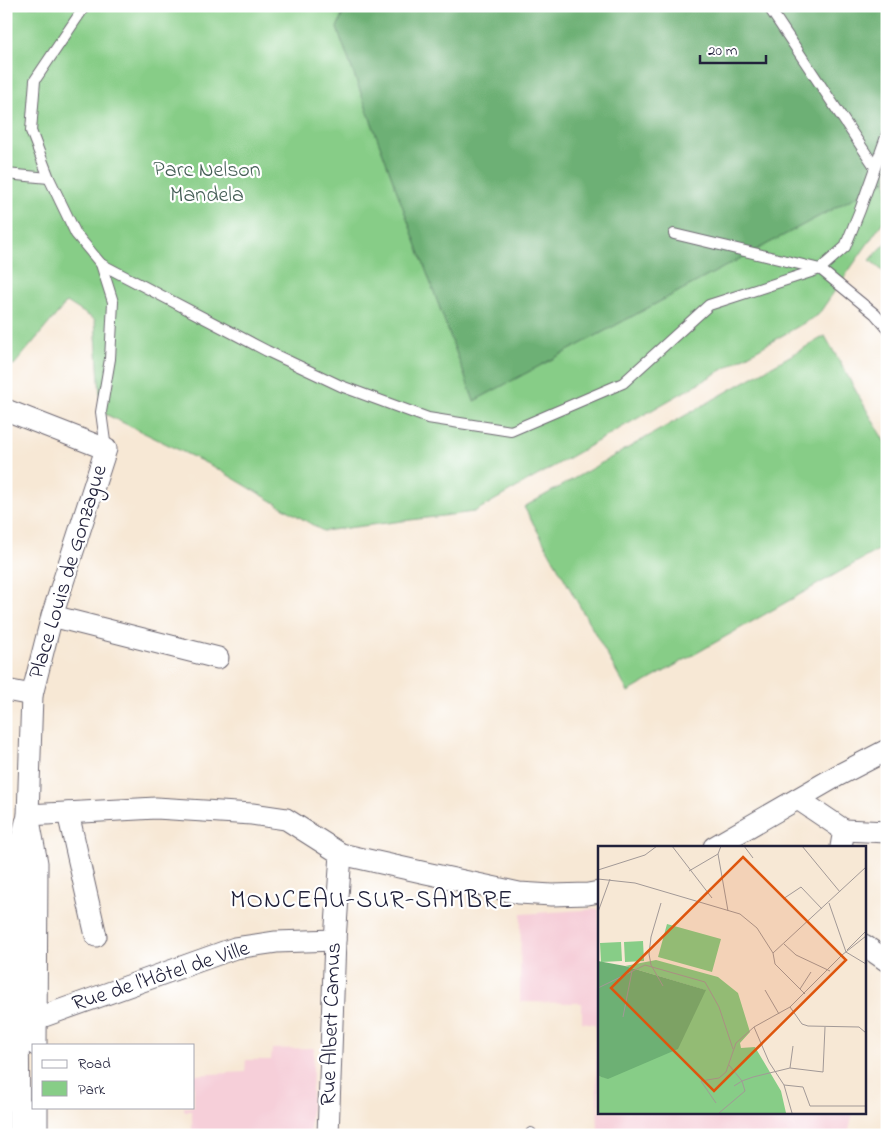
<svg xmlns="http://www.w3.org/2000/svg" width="893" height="1141" viewBox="0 0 893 1141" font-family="'Indie Flower',sans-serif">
<rect width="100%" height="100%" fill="#fff"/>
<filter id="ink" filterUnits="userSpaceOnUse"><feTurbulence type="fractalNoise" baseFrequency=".02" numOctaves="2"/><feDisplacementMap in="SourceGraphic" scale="10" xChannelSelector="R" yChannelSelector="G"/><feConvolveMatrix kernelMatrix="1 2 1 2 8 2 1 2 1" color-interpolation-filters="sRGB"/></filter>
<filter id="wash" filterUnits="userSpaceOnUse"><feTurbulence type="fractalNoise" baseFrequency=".0096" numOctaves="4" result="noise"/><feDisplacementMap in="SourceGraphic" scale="20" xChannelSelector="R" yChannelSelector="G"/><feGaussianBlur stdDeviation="1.12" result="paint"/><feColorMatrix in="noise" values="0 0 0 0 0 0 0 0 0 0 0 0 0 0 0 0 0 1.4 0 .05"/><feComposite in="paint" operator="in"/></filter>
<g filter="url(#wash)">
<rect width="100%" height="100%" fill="#f7e8d5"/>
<g fill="#f6cfd9">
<polygon points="599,909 599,1112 853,1112 848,1135 598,1135 595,1024 582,1022 582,1003 520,1002 520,983 521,914"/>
<polygon points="314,1048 310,1135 192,1135 192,1111 184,1111 184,1107 194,1107 194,1075 245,1072 246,1060 271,1060 272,1049"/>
</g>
<g fill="#87cd87" stroke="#547861">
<polygon points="6,6 346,6 337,28 474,401 887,180 887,216 818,315 474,512 323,531 216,468 101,412 95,320 67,302 14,365 6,363"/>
<polygon points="887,242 887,275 870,260"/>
<polygon points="825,336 887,446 887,545 628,692 524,507"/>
</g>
<polygon fill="#6db074" stroke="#486958" points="346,6 887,6 887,180 474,401 337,28"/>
</g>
<g filter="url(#ink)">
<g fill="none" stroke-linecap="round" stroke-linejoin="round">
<g stroke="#6d6771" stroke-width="12">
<g id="lane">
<polyline points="85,6 35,80 31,131 49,178 76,234 101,264 113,302 110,359 101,412 106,449"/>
<polyline points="768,6 875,167"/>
<polyline points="6,174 49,178"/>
<polyline points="674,234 820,269 875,314 887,328"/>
<polyline points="101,264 267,351 341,386 428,418 511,431 623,383 709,305 820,269 845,247 860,210 887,134"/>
<polyline points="531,1135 531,1133"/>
</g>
</g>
<g stroke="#6d6771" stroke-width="23">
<g id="street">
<polyline points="6,410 106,449 52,616 32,695 28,815 37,863 36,1045"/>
<polyline points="52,616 218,658"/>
<polyline points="6,690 32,695"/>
<polyline points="798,799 844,830"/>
<polyline points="68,813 96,936"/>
<polyline points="28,815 156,808 252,814 286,819 341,854 426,873 519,893 552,895 588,894 599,892"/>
<polyline points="844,830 887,832"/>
<polyline points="714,847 837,776 887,750"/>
<polyline points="841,847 844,830"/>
<polyline points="864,945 887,961"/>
<polyline points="19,1025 235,948 276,942 335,940"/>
<polyline points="37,1107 37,1135"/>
<polyline points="19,1135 17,859 26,822"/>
<polyline points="328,1135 335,940 341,854"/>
</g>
</g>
<use href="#lane" stroke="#fff" stroke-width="10"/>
<use href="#street" stroke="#fff" stroke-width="21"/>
</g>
</g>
<g text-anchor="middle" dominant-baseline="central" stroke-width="4.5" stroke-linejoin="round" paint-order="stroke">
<g font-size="22" fill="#455e56" stroke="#fff">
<text x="207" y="171">Parc Nelson<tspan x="207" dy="25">Mandela</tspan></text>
</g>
<g font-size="22" fill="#22223b" stroke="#fff">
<text transform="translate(69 572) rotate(-73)">Place Louis de Gonzague</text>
<text transform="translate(161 977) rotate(-18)">Rue de l'Hôtel de Ville</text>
<text transform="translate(332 1024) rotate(-88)">Rue Albert Camus</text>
</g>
<g font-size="25" letter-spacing="1" fill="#22223b" stroke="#fff">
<text x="372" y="901">MONCEAU-SUR-SAMBRE</text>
</g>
</g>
<g transform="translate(598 846)">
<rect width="268" height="268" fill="#f7e8d5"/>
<path d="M69,78L123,93L114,126L60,111ZM45,95L46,115L27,116L26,96ZM23,96L24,115L3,116L2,97ZM58,114L120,131L140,147L152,186L142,197L143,202L157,201L183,245L188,267H0V230L10,232L107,144L27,120Z" fill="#87cd87"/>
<path d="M0,115L27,120L108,144L80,203L10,233L0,230Z" fill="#6db074"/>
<path fill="none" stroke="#a29997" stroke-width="1" d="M74,0L114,52M123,0L120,8L130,65M146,0L155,12M204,0L242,46M0,24L47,9L59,0M91,25L120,8M0,33L37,37L142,68L159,82L175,107L177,118L207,148M185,53L203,41L224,63M63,57L53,91L51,108L53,119L65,140M231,57L248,106M0,66L12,33M186,98L198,109L232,125M249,104L268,85M248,106L268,118M175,107L268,21M0,142L47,119L107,136L121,161L135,203M202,143L213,126M167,144L181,168M192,161L204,178L210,180L261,181L268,187M25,171L34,125M156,181L171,216L186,239L194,267M131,219L144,235L136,240M192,222L195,200M186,239L205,241L212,260H268M118,257L103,235L121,232L128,226L138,197L156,181L192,161L244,109L268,90M121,267L147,245L144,235L155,231L192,222L225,226L227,181"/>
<path fill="#de560e" fill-opacity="0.15" stroke="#de560e" stroke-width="2.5" d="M145,11L248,114L116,245L13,142Z"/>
<rect width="268" height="268" fill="none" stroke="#22223b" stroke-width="2.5"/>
</g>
<rect width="893" height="1141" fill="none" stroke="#fff" stroke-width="25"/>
<rect x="32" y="1044" width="162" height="65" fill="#ffffff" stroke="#a7a7b1"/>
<rect x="42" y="1060" width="25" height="8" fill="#ffffff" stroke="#a7a7b1"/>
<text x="78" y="1068" font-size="15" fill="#22223b">Road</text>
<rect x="42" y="1081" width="25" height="15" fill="#87cd87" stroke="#a7a7b1"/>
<text x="78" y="1094" font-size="15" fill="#22223b">Park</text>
<path d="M700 55v8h66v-8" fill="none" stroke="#22223b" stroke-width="2.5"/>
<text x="708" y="55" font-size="15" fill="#22223b" stroke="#ffffff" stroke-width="4" paint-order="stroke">20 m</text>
</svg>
